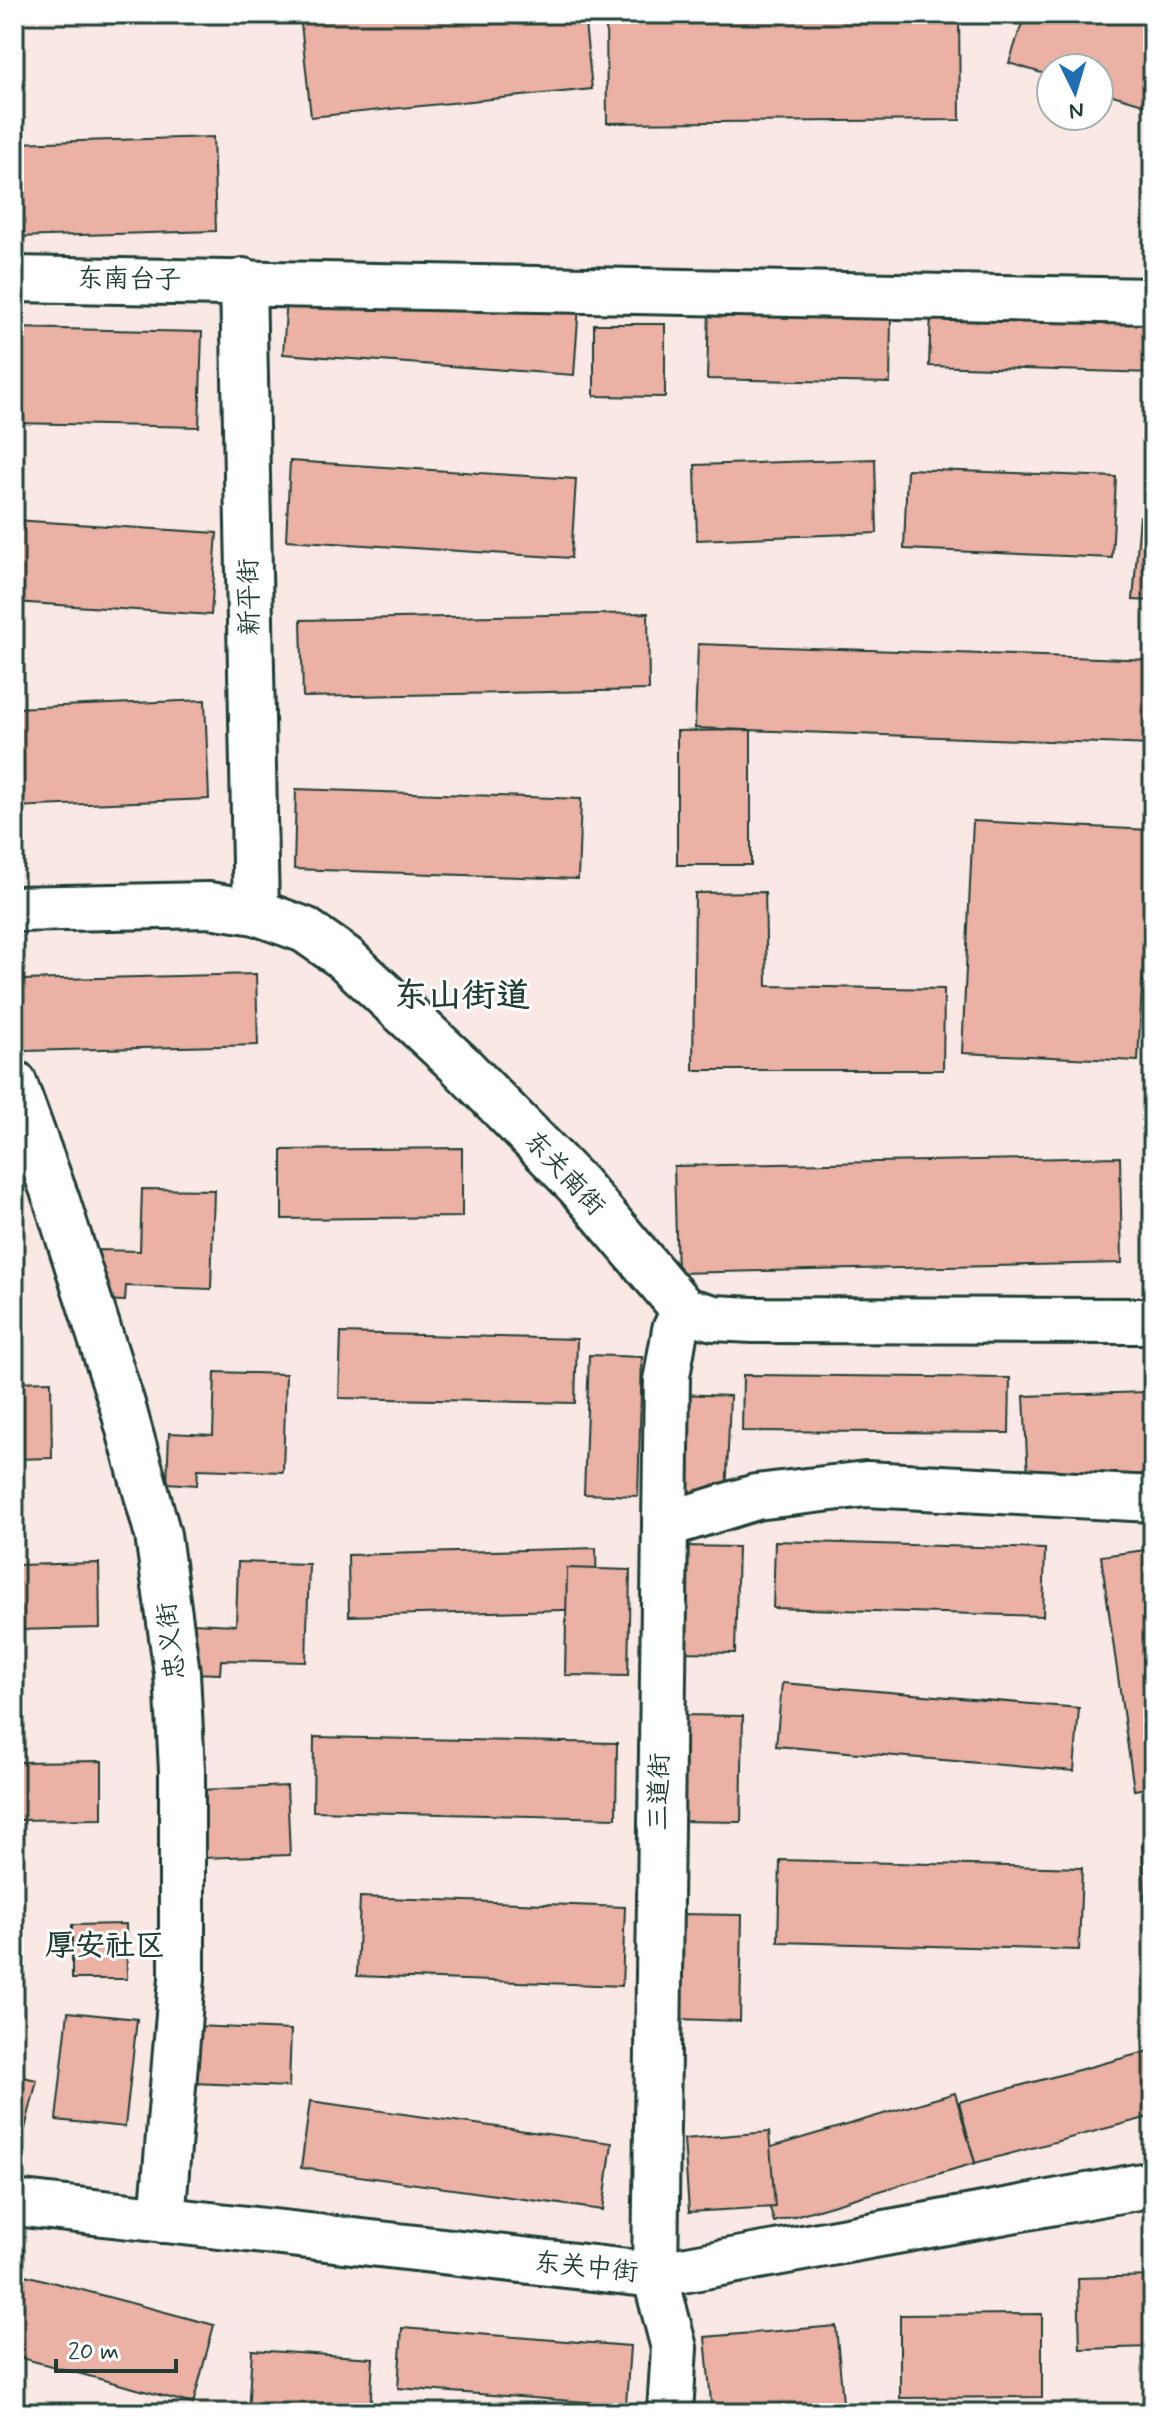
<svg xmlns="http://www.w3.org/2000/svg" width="1167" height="2427" viewBox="0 0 1167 2427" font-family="Mynerve,'LXGW WenKai TC',sans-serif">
<rect width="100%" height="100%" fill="#f9e8e4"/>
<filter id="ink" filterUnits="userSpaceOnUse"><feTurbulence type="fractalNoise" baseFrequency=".0125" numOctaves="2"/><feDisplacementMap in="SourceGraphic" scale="16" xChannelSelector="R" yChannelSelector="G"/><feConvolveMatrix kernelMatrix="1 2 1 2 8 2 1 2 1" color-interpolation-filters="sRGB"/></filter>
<g filter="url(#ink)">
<g fill="#eab1a4" stroke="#1f3d34" stroke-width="2">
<polygon points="300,14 584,14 592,89 311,117"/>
<polygon points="606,14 959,14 960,120 607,123"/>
<polygon points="1025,14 1153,14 1153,107 1099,91 1099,68 1051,68 1051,76 1009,63"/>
<polygon points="213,137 216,231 14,237 14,143"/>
<polygon points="288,283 579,305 574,375 283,354"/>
<polygon points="709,310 891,315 890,383 707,379"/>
<polygon points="931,310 1153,317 1153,373 929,366"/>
<polygon points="594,324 665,324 665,397 594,396"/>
<polygon points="14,328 202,332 199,427 14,423"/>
<polygon points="1153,368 1153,441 1149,440"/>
<polygon points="875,459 877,533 697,540 695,465"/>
<polygon points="290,461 576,479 571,558 286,540"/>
<polygon points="907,469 1116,477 1112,558 904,549"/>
<polygon points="1140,516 1153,517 1153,601 1133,600"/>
<polygon points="14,520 217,533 211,615 14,602"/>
<polygon points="648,613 649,690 303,697 301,620"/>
<polygon points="698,644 1153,660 1153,745 695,728"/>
<polygon points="205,700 209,799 14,807 14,708"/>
<polygon points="751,730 751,865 677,865 677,731"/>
<polygon points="296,789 581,799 578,879 294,869"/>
<polygon points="973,821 1150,830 1138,1061 962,1053"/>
<polygon points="765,892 767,986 944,989 943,1070 693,1070 695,893"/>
<polygon points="256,974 258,1045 24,1051 22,980"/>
<polygon points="462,1148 462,1217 282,1219 282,1150"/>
<polygon points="1120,1157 1122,1263 677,1273 674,1166"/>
<polygon points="142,1189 214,1190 211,1289 126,1286 125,1301 95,1300 97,1250 140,1251"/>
<polygon points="341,1333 577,1339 575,1403 339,1398"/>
<polygon points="589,1355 642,1357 638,1496 584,1494"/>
<polygon points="215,1372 286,1374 283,1472 198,1469 197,1485 167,1483 169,1433 213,1435"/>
<polygon points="743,1375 1010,1378 1009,1433 742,1431"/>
<polygon points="51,1381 52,1458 14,1459 14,1382"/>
<polygon points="1146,1392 1149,1474 1028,1478 1024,1396"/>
<polygon points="679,1394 730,1396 726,1501 676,1500"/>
<polygon points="775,1541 1045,1549 1043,1616 773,1608"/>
<polygon points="683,1546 738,1547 735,1653 679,1652"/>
<polygon points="596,1548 597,1609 349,1616 348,1555"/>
<polygon points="1153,1549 1153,1787 1134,1790 1101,1556"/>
<polygon points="238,1562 309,1564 306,1662 221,1660 220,1674 190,1673 192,1623 236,1625"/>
<polygon points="99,1563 100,1628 14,1630 14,1565"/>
<polygon points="567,1568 630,1570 628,1676 565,1675"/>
<polygon points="782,1683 1079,1708 1074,1771 776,1746"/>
<polygon points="680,1715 743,1716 741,1822 678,1821"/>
<polygon points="314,1737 617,1743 616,1818 313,1811"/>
<polygon points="102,1761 102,1819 14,1820 14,1762"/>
<polygon points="287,1786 290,1855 202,1858 199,1790"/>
<polygon points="1142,1846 1153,1846 1153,2031"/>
<polygon points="780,1860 1082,1868 1079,1950 778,1942"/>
<polygon points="360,1897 625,1907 622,1986 357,1976"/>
<polygon points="678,1914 742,1915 740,2021 676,2019"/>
<polygon points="126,1924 127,1979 72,1979 72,1925"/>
<polygon points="68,2012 137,2019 125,2127 56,2120"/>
<polygon points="195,2026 291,2030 289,2087 192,2083"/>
<polygon points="1153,2050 1153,2116 975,2163 959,2102"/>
<polygon points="14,2075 37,2080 22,2141 14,2139"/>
<polygon points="955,2093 975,2163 774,2222 754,2152"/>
<polygon points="310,2101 612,2143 603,2210 301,2168"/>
<polygon points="769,2132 775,2207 689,2212 684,2139"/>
<polygon points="14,2272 214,2325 193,2404 14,2356"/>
<polygon points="1153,2276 1153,2347 1080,2349 1078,2278"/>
<polygon points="1042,2314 1042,2397 900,2398 900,2315"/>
<polygon points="836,2326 844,2413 712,2413 705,2337"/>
<polygon points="402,2328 630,2346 626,2405 398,2388"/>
<polygon points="252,2350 373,2358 370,2413 248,2413"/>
</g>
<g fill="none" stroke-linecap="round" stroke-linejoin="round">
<g stroke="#1f3d34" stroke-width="50">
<g id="minor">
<polyline points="14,279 1153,301"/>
<polyline points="243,281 256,912"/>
<polyline points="14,909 209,905 256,912 305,930 345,958 459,1064 578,1185 684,1310 714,1318 753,1320 1153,1321"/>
<polyline points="14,1083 57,1201 122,1404 158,1535 177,1673 182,1771 182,1978 162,2220"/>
<polyline points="665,1525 756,1497 866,1484 1153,1499"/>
<polyline points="14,2203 655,2275 1153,2184"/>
<polyline points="670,2413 674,2348 655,2275 667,1376 675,1330 684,1310"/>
</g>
</g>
<use href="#minor" stroke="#fff" stroke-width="44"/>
</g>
</g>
<g text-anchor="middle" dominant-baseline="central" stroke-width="6" stroke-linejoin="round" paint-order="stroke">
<g font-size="26" fill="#1f3d34" stroke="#fff">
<text transform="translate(129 280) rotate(1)">东南台子</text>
<text transform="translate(250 597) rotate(-91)">新平街</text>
<text transform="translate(564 1174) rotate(47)">东关南街</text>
<text transform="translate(172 1641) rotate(-97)">忠义街</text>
<text transform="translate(660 1792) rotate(-89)">三道街</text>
<text transform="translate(586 2268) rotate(6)">东关中街</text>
</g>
<g font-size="30" font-weight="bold" fill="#1f3d34" stroke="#fff">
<text x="105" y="1946">厚安社区</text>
</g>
<g font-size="34" font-weight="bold" fill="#1f3d34" stroke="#fff">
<text x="462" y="996">东山街道</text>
</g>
</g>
<rect width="1167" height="2427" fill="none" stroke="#fff" stroke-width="48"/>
<rect x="24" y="24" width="1119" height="2379" fill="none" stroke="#1f3d34" stroke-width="3" filter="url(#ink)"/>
<g transform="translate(1075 92) rotate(175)"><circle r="38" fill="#ffffff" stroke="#a5b1ae" stroke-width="2"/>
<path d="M0-6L14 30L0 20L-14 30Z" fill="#1f6fb2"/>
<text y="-12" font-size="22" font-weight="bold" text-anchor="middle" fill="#1f3d34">N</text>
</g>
<path d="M56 2359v12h120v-12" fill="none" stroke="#1f3d34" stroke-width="4"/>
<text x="68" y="2359" font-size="24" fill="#1f3d34" stroke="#ffffff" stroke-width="6" paint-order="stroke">20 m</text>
</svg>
